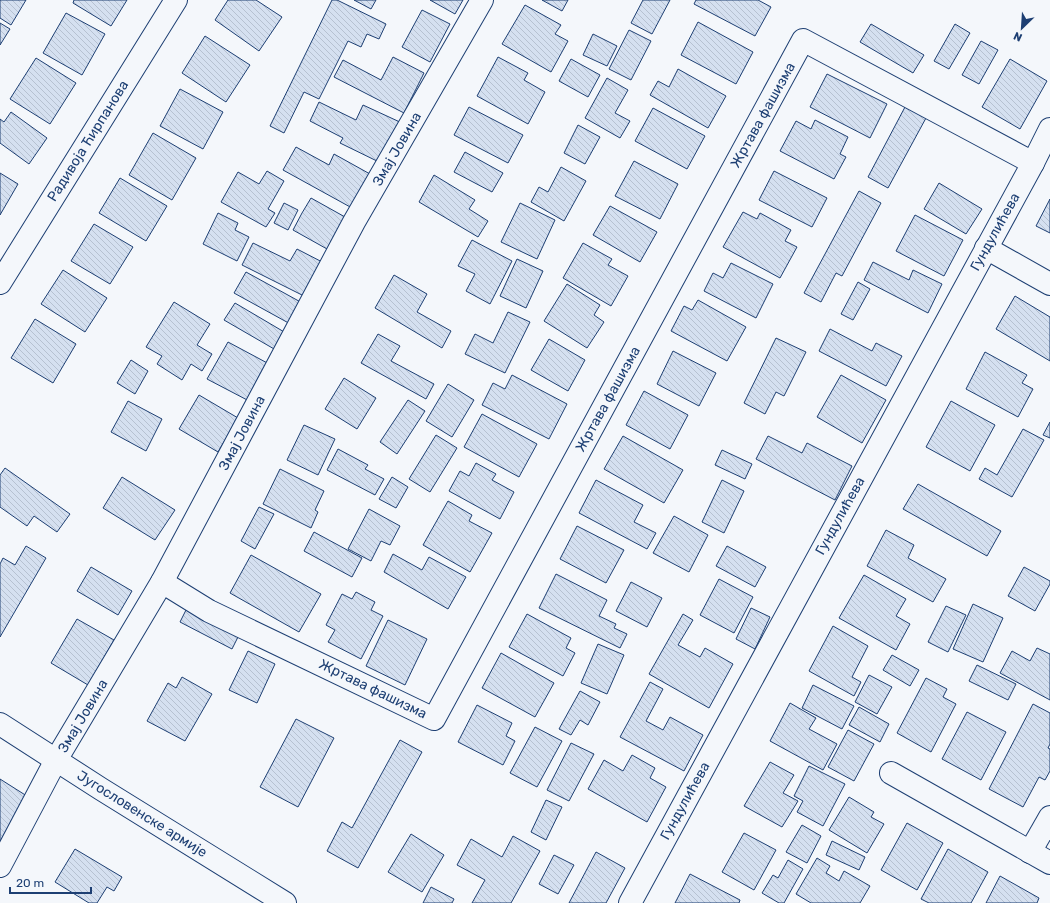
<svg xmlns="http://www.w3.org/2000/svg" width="1050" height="903" viewBox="0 0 1050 903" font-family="Rubik,sans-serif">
<defs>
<pattern id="building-back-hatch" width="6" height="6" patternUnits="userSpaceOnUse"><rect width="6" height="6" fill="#d5e0f0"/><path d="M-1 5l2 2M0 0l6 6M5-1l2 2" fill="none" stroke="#b6c1d1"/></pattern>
</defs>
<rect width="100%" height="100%" fill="#f4f7fb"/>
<g fill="url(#building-back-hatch)" stroke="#1d3f73">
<polygon points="0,0 26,0 11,25 0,18"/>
<polygon points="74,0 127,0 111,26 73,3"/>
<polygon points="228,0 256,0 282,17 259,51 215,20"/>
<polygon points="332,0 337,0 386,24 379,39 367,34 361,47 348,41 319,99 304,92 284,133 270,126"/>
<polygon points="354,0 376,0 371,9"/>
<polygon points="430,0 463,0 455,14"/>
<polygon points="542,0 568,0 562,11"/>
<polygon points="643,0 670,0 652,34 631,23"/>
<polygon points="696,0 758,0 771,7 755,36 694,4"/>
<polygon points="525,5 561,25 555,34 568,41 551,72 502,44"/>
<polygon points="422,10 450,24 430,62 402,47"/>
<polygon points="66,13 105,34 82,75 43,53"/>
<polygon points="698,22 753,52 736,84 681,55"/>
<polygon points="0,23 10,29 0,45"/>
<polygon points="871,24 924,55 913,73 860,42"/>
<polygon points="955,24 970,33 949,69 934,61"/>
<polygon points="629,30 651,41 631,80 609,69"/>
<polygon points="593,34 617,46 607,66 583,55"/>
<polygon points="205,36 250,65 226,102 182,73"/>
<polygon points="981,41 998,50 979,84 962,75"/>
<polygon points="393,57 424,73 404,113 334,77 343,60 381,80"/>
<polygon points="498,57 528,73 524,80 545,92 528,124 477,96"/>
<polygon points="36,58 76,83 50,124 10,99"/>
<polygon points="571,59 600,75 588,97 559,81"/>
<polygon points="1010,59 1047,81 1020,129 982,107"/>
<polygon points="678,69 726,96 708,128 650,95 658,81 669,87"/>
<polygon points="827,74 887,104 870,138 810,107"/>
<polygon points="607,78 628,90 615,113 630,121 620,138 585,118"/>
<polygon points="180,89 223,112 203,149 160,126"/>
<polygon points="319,102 356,120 363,105 402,123 381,163 340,143 343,138 310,121"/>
<polygon points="469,107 523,135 508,163 454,135"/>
<polygon points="905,107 926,118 888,188 868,177"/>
<polygon points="653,108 705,136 687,169 635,141"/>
<polygon points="11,112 47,138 29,164 0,143 0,119 4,122"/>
<polygon points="815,120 848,137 840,154 846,157 834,179 780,151 796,121 811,129"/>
<polygon points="578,125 600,137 585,164 564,153"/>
<polygon points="153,133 196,158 172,200 129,175"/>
<polygon points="296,147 329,165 334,154 370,174 352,208 283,170"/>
<polygon points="465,152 503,173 492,192 454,172"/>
<polygon points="634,161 678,184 660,219 615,196"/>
<polygon points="561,167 586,181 564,221 531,202 539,187 548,192"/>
<polygon points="267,171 284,181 268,209 275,213 266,227 221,202 238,172 259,184"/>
<polygon points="774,171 827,198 812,227 759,200"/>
<polygon points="0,173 18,184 0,215"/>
<polygon points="434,175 475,200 469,209 488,221 478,237 419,202"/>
<polygon points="120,178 167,206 146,241 99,213"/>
<polygon points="939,183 982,209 966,234 924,209"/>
<polygon points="859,191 881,203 842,276 836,273 821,302 804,293"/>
<polygon points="311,198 354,222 336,254 293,230 302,213"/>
<polygon points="1050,199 1050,233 1036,226"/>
<polygon points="284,203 298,210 288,230 274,223"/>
<polygon points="520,203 555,220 537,259 501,242"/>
<polygon points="610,206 657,232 640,262 593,235"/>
<polygon points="743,212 757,219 760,213 791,230 785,241 797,247 780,278 723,247"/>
<polygon points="218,213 238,223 235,230 249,237 237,261 203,244"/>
<polygon points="915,215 963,240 944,276 896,251"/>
<polygon points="94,224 133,247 110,284 71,261"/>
<polygon points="472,240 512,261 490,304 466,291 475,274 458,266"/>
<polygon points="253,243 290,261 297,249 328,265 310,299 242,265"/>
<polygon points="583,243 612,259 608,265 628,276 611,306 563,278"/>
<polygon points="517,259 543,271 526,308 500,296"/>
<polygon points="873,262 909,280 913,270 942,284 928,313 864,280"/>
<polygon points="731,263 773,284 756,318 704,291 713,273 723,278"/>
<polygon points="63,270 107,298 85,332 41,304"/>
<polygon points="246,272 306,305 294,326 234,293"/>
<polygon points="394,275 427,294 417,312 451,331 442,348 375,308"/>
<polygon points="858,282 870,289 853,320 841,314"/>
<polygon points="567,284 600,305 594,315 604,322 587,348 544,321"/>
<polygon points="1015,296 1050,317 1050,361 996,329"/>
<polygon points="698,300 746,327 727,361 671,331 684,306 692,310"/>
<polygon points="174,302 210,324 197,345 212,354 202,371 191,364 182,380 157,364 162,356 146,347"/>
<polygon points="235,303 291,336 281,353 224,320"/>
<polygon points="508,312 530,322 505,373 465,354 475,334 493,343"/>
<polygon points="35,319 76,344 53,383 11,358"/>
<polygon points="830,329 872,351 876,343 902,356 886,386 819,351"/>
<polygon points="378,334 400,346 391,361 434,384 426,399 361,363"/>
<polygon points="776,338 806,352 784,396 776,392 765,414 744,403"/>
<polygon points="549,339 585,360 568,391 531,370"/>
<polygon points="228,342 271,365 251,402 207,379"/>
<polygon points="673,351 716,373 699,406 657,384"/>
<polygon points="985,352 1027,375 1022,383 1033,389 1018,417 966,389"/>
<polygon points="131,360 148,371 135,394 117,383"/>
<polygon points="512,375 567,404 549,439 482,405 493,383 505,389"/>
<polygon points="841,375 886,400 862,443 817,417"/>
<polygon points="344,378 376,398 357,429 325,409"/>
<polygon points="448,384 474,400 452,437 426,421"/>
<polygon points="644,391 688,415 670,449 626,425"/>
<polygon points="199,395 238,418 218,452 179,429"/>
<polygon points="408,400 425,411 397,454 380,442"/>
<polygon points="128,401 162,419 146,451 111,432"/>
<polygon points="951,401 995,425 970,471 926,447"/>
<polygon points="482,414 537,444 519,477 464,447"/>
<polygon points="1050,422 1050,438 1043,435"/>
<polygon points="304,425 335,439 318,475 287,460"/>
<polygon points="1023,429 1044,440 1012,497 979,479 985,468 997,475"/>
<polygon points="436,435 457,448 430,492 409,479"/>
<polygon points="623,436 683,470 664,503 604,469"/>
<polygon points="768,436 802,453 807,443 852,466 835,500 756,459"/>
<polygon points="338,449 368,465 365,469 384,479 375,495 327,470"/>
<polygon points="722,450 752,464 745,479 715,465"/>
<polygon points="476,463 496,474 492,480 514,492 500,519 449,491 460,471 469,476"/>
<polygon points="5,468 70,514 57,532 34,516 27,526 0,507 0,475"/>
<polygon points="280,469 324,491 315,510 318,512 311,528 263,504"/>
<polygon points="122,477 175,510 155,540 103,508"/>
<polygon points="392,477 408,487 396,508 379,499"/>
<polygon points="596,480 643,505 634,522 656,533 647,549 579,513"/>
<polygon points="722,480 744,491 724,533 702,522"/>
<polygon points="918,484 1001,531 987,556 903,509"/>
<polygon points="448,501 472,515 469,521 492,533 470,572 423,545"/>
<polygon points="259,507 274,514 255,549 241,541"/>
<polygon points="369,509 400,526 390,545 381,541 371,561 348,549"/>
<polygon points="674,516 708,535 689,572 653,553"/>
<polygon points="577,526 624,550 606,583 560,559"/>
<polygon points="886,530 914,545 908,558 946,579 933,602 867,566"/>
<polygon points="314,532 362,558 352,577 304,551"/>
<polygon points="26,546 46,558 0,637 0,564 3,558 15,565"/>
<polygon points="727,546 766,567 755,587 716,566"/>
<polygon points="393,554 422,570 429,557 466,577 448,609 384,572"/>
<polygon points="251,555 321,594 299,632 230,593"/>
<polygon points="91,567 132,591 118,615 77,591"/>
<polygon points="1024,567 1050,581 1050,584 1035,611 1008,596"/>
<polygon points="556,574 607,600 599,616 616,624 614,628 627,634 620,648 539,608"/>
<polygon points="864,575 906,599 896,616 910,624 896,650 839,618"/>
<polygon points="719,579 753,597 734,633 700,615"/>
<polygon points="631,582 662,598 647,627 616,611"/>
<polygon points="356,592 375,602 371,610 383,616 361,659 328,642 335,630 326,625 342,594 352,599"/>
<polygon points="973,604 1003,618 983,662 953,649"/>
<polygon points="946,606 966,615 948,652 928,642"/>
<polygon points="187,608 239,635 232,649 180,622"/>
<polygon points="751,608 770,617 755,649 736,639"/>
<polygon points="527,614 571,638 566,648 575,653 563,676 509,647"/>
<polygon points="683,614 693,620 678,645 700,657 705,648 733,664 709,708 649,674"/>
<polygon points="77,619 114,640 88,685 51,663"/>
<polygon points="388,620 427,639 405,685 366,666"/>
<polygon points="833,626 868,646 852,677 861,682 854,696 809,671"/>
<polygon points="598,644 624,655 607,694 581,683"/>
<polygon points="1037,648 1050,654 1050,700 1000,673 1012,651 1030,661"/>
<polygon points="248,651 275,664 257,703 229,690"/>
<polygon points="501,653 554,683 535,717 482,688"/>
<polygon points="892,655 919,670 910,686 883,670"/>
<polygon points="977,665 1016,684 1008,700 969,681"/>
<polygon points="869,675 892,687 877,714 855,702"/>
<polygon points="182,677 212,694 185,741 147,721 168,683 176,688"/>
<polygon points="926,678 947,689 943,697 956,704 931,752 897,733"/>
<polygon points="650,682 663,689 646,721 663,730 670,717 703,735 684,771 620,737"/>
<polygon points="813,685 854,706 842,729 802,708"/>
<polygon points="580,691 600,702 588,725 580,720 571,735 559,729"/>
<polygon points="790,703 816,718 809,729 837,744 823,770 770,741"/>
<polygon points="1033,704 1050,713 1050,744 1048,748 1050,749 1050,771 1045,780 1039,777 1023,807 989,789"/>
<polygon points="477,705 512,723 506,736 515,741 503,765 458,742"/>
<polygon points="859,707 889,724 880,742 849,725"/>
<polygon points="967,712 1006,732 981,780 942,759"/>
<polygon points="296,719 334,738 298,807 260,787"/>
<polygon points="535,727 562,741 537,787 510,773"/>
<polygon points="848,730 874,744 854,781 828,767"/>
<polygon points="400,740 422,752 358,868 327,851 342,822 352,828"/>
<polygon points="571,743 594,754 569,801 547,790"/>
<polygon points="632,755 655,768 650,778 666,787 647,822 588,789 604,760 623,771"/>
<polygon points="770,762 794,775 783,793 798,801 782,827 744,806"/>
<polygon points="809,766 845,784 823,826 797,812 803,801 794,796"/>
<polygon points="0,779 30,798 0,847"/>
<polygon points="849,797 874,812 871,817 884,824 867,853 829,830"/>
<polygon points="546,800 562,807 546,840 531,832"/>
<polygon points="907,823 943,843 917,890 881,870"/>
<polygon points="802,825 821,836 807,863 786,852"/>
<polygon points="744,833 776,850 754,890 722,872"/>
<polygon points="411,834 444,855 422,892 388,872"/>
<polygon points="513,836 540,851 511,903 472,903 485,880 457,865 471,839 502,857"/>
<polygon points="832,841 865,857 859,870 826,855"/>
<polygon points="75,849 122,877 114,891 107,887 97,903 89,903 55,882"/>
<polygon points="948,849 988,872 971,903 929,903 921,899"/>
<polygon points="596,852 625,868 606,903 569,903"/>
<polygon points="554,855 574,865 558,894 539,884"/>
<polygon points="817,858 830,866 826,873 839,881 844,871 870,886 860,903 811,903 796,894"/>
<polygon points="788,860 803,869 784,903 779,903 762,893 773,875 778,878"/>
<polygon points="690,874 740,900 739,903 675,903"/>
<polygon points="1000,876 1039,898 1037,903 986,903"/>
<polygon points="431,887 454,899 452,903 423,903"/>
</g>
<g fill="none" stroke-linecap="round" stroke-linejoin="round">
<g stroke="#1d3f73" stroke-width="24">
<g id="minor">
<polyline points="986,248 1050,284"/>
<polyline points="0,283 176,0"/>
<polyline points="162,582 209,611 434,719 803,40 1033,163"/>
<polyline points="0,724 101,789 285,903"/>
<polyline points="891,773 1050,863"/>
<polyline points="1030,852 1050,817"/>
<polyline points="0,866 56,760 162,582 354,222 482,0"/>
<polyline points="630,903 1033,163 1050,129"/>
</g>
</g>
<use href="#minor" stroke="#f4f7fb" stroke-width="22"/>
</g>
<g text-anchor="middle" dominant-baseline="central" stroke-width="3" stroke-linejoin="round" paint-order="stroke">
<g font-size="14" fill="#1d3f73" stroke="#f4f7fb">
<text transform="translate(763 115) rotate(-61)">Жртава фашизма</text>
<text transform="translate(88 141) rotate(-58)">Радивоја Ћирпанова</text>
<text transform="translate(397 149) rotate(-60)">Змај Јовина</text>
<text transform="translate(995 232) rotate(-61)">Гундулићева</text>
<text transform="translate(608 399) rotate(-61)">Жртава фашизма</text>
<text transform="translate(242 433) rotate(-62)">Змај Јовина</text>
<text transform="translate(840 516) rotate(-61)">Гундулићева</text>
<text transform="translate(373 689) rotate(26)">Жртава фашизма</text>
<text transform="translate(83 716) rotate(-59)">Змај Јовина</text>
<text transform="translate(685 801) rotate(-61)">Гундулићева</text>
<text transform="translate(142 814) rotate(32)">Југословенске армије</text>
</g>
</g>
<g transform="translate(1022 28) rotate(205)" stroke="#f4f7fb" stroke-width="3" paint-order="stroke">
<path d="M0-3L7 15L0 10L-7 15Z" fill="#1d3f73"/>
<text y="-6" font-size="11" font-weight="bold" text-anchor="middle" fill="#1d3f73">N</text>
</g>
<path d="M10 887v6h81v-6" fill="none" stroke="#1d3f73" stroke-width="2"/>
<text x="16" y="887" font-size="12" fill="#1d3f73" stroke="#f4f7fb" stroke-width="3" paint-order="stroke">20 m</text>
</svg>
